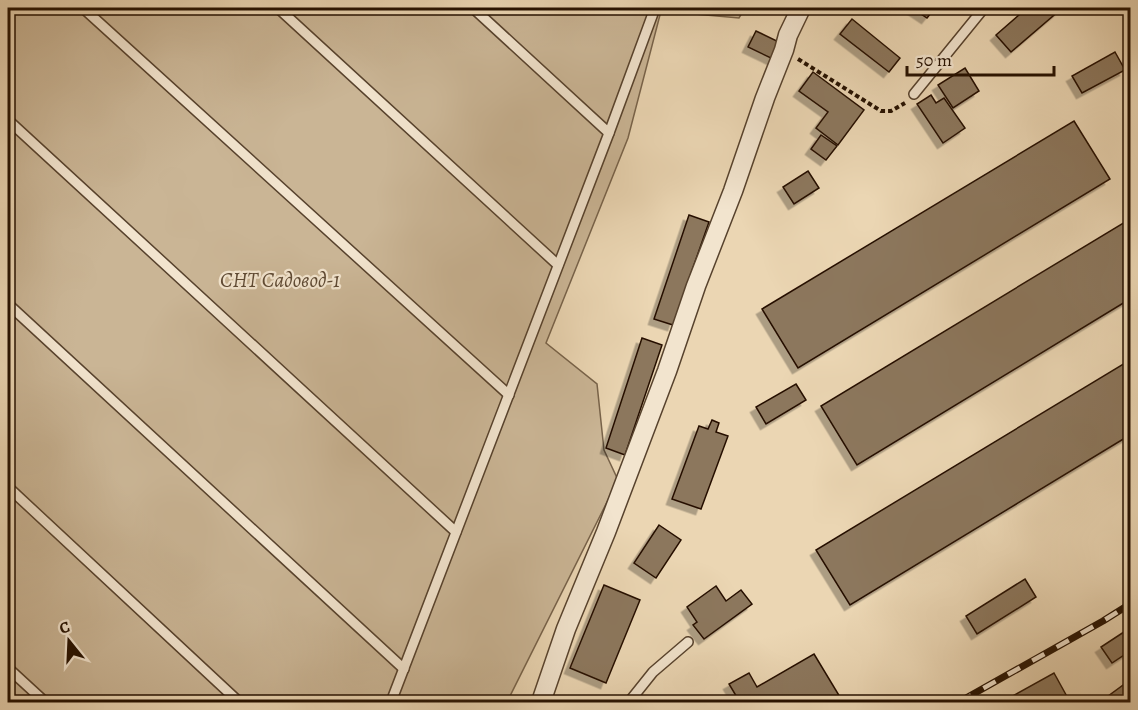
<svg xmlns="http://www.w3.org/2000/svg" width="1138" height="710" viewBox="0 0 1138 710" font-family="Alegreya,serif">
<defs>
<filter id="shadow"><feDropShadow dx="-5.5" dy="5.5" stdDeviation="0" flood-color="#0004"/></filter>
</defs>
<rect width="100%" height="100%" fill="#ebd6b3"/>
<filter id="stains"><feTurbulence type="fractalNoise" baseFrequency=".00333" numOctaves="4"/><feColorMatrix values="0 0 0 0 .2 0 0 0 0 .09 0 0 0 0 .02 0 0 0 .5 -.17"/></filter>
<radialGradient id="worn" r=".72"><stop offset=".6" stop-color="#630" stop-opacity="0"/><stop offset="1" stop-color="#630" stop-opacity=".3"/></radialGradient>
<polygon fill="#cab595" stroke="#78634a" stroke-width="1.5" points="8,8 745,8 739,18 661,11 628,138 546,343 597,384 604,450 618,480 507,702 8,702"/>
<g fill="#8c775d" stroke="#261100" stroke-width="1.5" filter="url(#shadow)">
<polygon points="912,8 935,8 927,18"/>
<polygon points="1027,8 1058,8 1060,10 1011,52 996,35"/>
<polygon points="852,19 900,58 889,72 840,34"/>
<polygon points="756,31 781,43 773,59 748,47"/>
<polygon points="1115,52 1125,70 1082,93 1072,76"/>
<polygon points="965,68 979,91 953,108 938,85"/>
<polygon points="813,72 864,110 838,145 816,128 828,112 799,91"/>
<polygon points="931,95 936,103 944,98 965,128 943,143 917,104"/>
<polygon points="1074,121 1110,179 798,368 762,309"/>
<polygon points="821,135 837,146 826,160 811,149"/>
<polygon points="808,171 819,188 794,204 783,187"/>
<polygon points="689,215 709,222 673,325 654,319"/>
<polygon points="1130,219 1130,299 857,465 821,406"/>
<polygon points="642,338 662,345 625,455 606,448"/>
<polygon points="1130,360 1130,435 850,605 816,550"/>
<polygon points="796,384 806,400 766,424 756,407"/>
<polygon points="712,420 719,423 716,432 728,436 701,509 672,499 699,426 708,429"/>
<polygon points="659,525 681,540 656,578 634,563"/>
<polygon points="1025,579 1036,597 977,634 966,616"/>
<polygon points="604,585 640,600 606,683 570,668"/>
<polygon points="716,586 726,601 741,590 752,604 704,639 693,625 697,622 687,607"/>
<polygon points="1130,628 1130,651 1112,663 1101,647"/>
<polygon points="814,654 843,702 732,702 738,699 729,684 749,673 757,687"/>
<polygon points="1054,673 1070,702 1002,702"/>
<polygon points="1130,680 1130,702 1100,702"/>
</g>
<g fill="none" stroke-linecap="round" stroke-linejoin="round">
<g stroke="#57422d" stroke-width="12">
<g id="service">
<polyline points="83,8 509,395"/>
<polyline points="278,8 558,265"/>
<polyline points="473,8 609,133"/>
<polyline points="914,94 984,8"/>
<polyline points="8,120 456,532"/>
<polyline points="8,304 404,669"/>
<polyline points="8,487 239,702"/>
<polyline points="8,668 45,702"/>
<polyline points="391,702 609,133 655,8"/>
<polyline points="629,702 653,672 688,642"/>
</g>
</g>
<g stroke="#57422d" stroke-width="21">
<polyline id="minor" points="541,702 566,629 606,532 667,371 696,286 733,191 765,98 784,50 788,35 801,8"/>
</g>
<polyline stroke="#261100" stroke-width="4" stroke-dasharray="4.5 3" stroke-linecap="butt" points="798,59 881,111 891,111 905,103"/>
<use href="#service" stroke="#f2e4ce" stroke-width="9"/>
<use href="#minor" stroke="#f2e4ce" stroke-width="18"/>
<g stroke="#261100" stroke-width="7">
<polyline id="rail" points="959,702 1103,621 1130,604"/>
</g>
<use href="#rail" stroke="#f2e4ce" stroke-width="4.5" stroke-dasharray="14" stroke-linecap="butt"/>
</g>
<g text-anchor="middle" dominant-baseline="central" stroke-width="4.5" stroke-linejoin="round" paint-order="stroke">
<g font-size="21" font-style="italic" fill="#5f4a34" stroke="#f2e4ce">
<text x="280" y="280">СНТ Садовод-1</text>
</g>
</g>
<rect width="1138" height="710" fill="none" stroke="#ebd6b3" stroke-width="30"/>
<rect x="9" y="9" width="1120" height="692" fill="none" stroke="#261100" stroke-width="3"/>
<rect x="15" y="15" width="1108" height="680" fill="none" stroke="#261100" stroke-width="1.5"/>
<g transform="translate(69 641) rotate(342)" stroke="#f2e4ce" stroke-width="4.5" paint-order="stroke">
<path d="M0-4.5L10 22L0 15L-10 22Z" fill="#261100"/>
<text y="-9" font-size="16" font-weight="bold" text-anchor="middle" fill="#261100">С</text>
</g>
<path d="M907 66v9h147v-9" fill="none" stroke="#261100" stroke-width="3"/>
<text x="916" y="66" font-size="18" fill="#261100" stroke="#f2e4ce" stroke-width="4.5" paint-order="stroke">50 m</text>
<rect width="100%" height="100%" filter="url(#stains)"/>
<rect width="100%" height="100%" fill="url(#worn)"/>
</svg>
